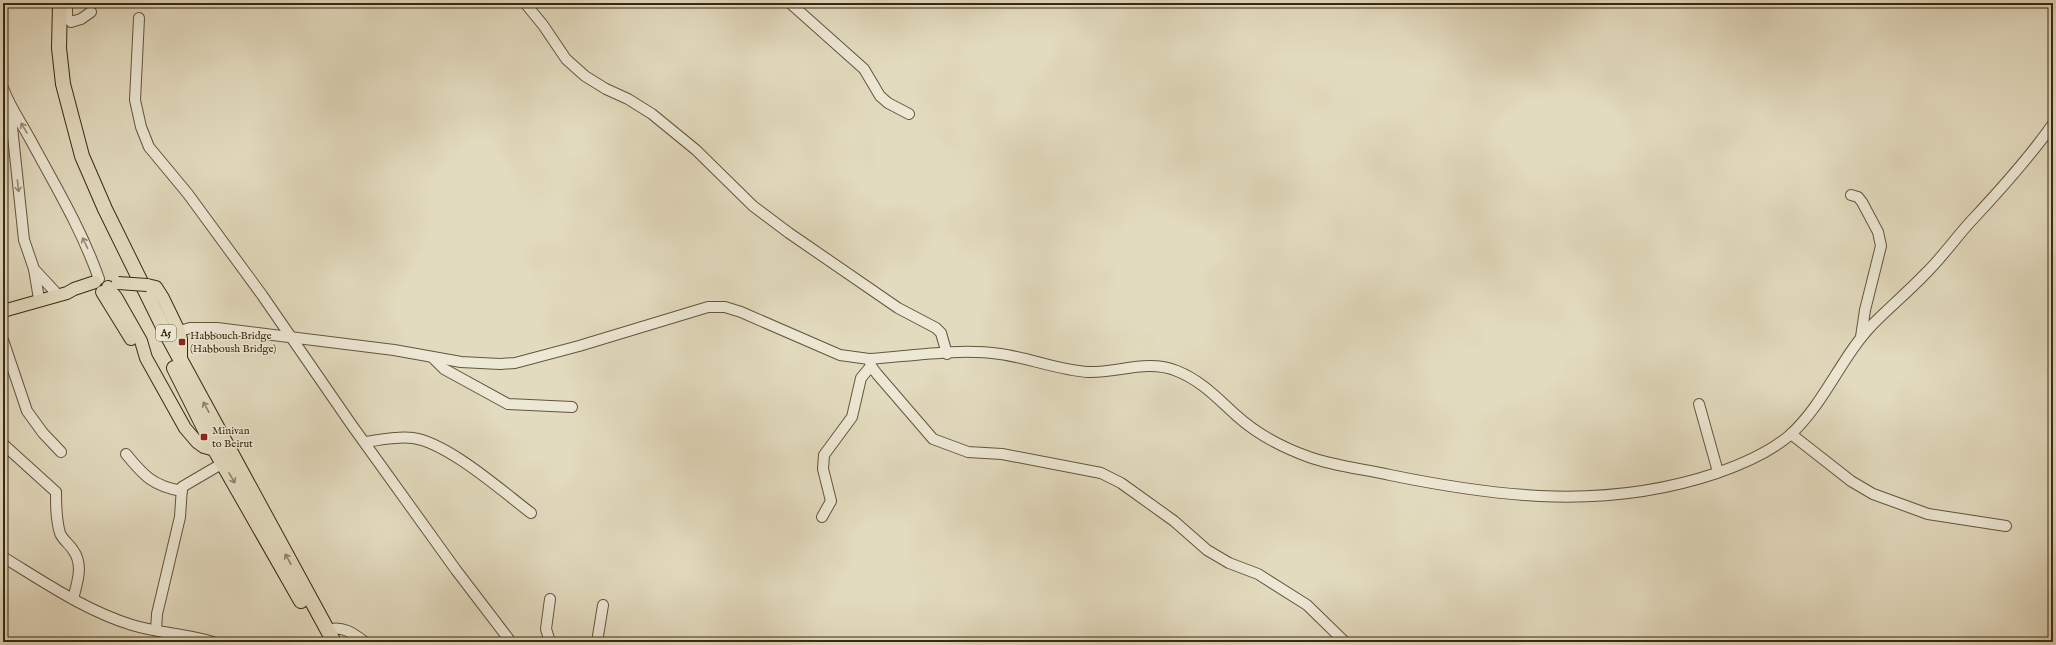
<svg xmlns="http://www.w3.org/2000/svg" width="2056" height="645" viewBox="0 0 2056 645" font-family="'IM FELL English',serif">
<rect width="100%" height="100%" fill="#e3dbbf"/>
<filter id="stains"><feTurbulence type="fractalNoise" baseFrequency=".005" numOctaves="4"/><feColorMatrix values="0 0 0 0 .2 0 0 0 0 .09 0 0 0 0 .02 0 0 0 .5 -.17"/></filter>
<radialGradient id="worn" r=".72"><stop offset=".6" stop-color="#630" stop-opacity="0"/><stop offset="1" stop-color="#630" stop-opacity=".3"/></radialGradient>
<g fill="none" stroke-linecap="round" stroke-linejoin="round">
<g stroke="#64553c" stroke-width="12">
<g id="minor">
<polyline points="67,3 67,17 71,22 81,19 91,12"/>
<polyline points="525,3 543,25 566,59 585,76 606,89 628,99 652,114 696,150 753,206 789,233 898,308 936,328 941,333 947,354"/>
<polyline points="790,3 864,69 880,96 888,103 909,114"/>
<polyline points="139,18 135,100 141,127 149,147 188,194 262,295 351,424 456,570 511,642"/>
<path d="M3,88C10,107 21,122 30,139C55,185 82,230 99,279"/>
<polyline points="10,108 24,240 34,269 58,295"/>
<polyline points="1851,195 1858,197 1862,202 1878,232 1881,246 1865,310 1861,337"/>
<polyline points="34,269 39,299"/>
<path d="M173,333L190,328H217L394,350L461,362L500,364L515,363L579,346L708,307H725L741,312L840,355L869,359C911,356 959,348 1000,354C1030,358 1058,370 1088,372C1118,373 1147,359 1177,371C1202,381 1218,399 1237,416C1257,434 1284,448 1309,457C1334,466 1363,469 1390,475C1502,498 1607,510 1717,473C1743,464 1769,453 1790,435C1825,403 1841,357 1873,324C1891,306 1910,290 1928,271C1944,255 1957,236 1973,219C2002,188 2029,158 2053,124"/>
<polyline points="3,340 27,411 43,433 61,452"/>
<polyline points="433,358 444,369 508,404 572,407"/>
<polyline points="869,359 871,366 877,374 933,439 968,452 1002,454 1101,473 1121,483 1174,521 1207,550 1229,563 1258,574 1307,605 1345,642"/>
<polyline points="1699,404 1718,472"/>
<polyline points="1791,434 1851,481 1873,494 1928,514 2006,526"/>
<path d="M365,442C380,440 397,436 413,438C448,443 502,491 531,513"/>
<path d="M3,444L56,492C56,506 56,520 60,533C62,539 70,545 73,550C84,565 77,583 73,599"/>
<path d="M126,454C144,476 153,486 182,491"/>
<polyline points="822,517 831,501 823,469 824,455 852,417 861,378 871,366"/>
<path d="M3,557C44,582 86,611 132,625C158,633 187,634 213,642"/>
<polyline points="156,630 157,614 180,517 182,487 223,463"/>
<path d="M327,630C342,625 353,633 365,642"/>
<polyline points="550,642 546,629 550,599"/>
<polyline points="597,642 603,605"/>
</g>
</g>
<g stroke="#392811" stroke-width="14">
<g id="major">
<polyline points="147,285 156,287 163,298 179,331 181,339 181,360"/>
<polyline points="108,287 116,297 141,341 146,358 185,428 197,442 204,447 215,450"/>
<polyline points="102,292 131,339"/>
<polyline points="3,311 67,293 74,289 95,282"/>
</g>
</g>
<g stroke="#392811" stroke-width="16">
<g id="highway">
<polyline points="60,3 59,48 63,84 82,156 105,209 167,335 334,642"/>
<polyline points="174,368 215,450 301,601"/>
</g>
</g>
<use href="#minor" stroke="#ede8d5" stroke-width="10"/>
<use href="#major" stroke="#e3dbbf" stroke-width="12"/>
<use href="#highway" stroke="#e3dbbf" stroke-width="14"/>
<g stroke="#392811" stroke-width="14" stroke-linecap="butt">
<polyline id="major-bridge" points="118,283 147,285"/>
</g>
<use href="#major-bridge" stroke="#e3dbbf" stroke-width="12"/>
</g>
<defs><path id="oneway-shaft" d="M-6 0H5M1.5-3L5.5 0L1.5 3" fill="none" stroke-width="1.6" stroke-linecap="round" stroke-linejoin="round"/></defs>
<g stroke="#938873">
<use href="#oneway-shaft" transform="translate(24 128) rotate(-121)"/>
<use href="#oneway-shaft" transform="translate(18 186) rotate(84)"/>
<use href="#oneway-shaft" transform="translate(85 243) rotate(-116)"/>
</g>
<g stroke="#8e8268">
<use href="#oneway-shaft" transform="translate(206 407) rotate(-119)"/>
<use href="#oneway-shaft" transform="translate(232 478) rotate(60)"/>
<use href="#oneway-shaft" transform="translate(288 559) rotate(-119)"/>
</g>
<g fill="#8f2418" stroke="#ede8d5" stroke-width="1.5">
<rect x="178" y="338" width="8" height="8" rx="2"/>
<rect x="200" y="433" width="8" height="8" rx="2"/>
</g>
<g text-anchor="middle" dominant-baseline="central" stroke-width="3" stroke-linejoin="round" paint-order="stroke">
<rect fill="#ede8d5" stroke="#6f624c" stroke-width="1" x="156" y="325" width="20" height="16" rx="3"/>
<g font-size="10" font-weight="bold" fill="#392811">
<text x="166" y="333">A5</text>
</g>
<g font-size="11" fill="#392811" stroke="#ede8d5" text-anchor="start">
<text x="190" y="336">Habbouch Bridge<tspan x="190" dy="13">(Habboush Bridge)</tspan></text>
<text x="212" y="431">Minivan<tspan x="212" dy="13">to Beirut</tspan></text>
</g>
</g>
<rect width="2056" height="645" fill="none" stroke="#e3dbbf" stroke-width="16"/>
<rect x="4" y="4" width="2048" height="637" fill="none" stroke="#392811" stroke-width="2"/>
<rect x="8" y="8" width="2040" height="629" fill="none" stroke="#392811"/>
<rect width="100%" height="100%" filter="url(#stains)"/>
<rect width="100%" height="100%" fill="url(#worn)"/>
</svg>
